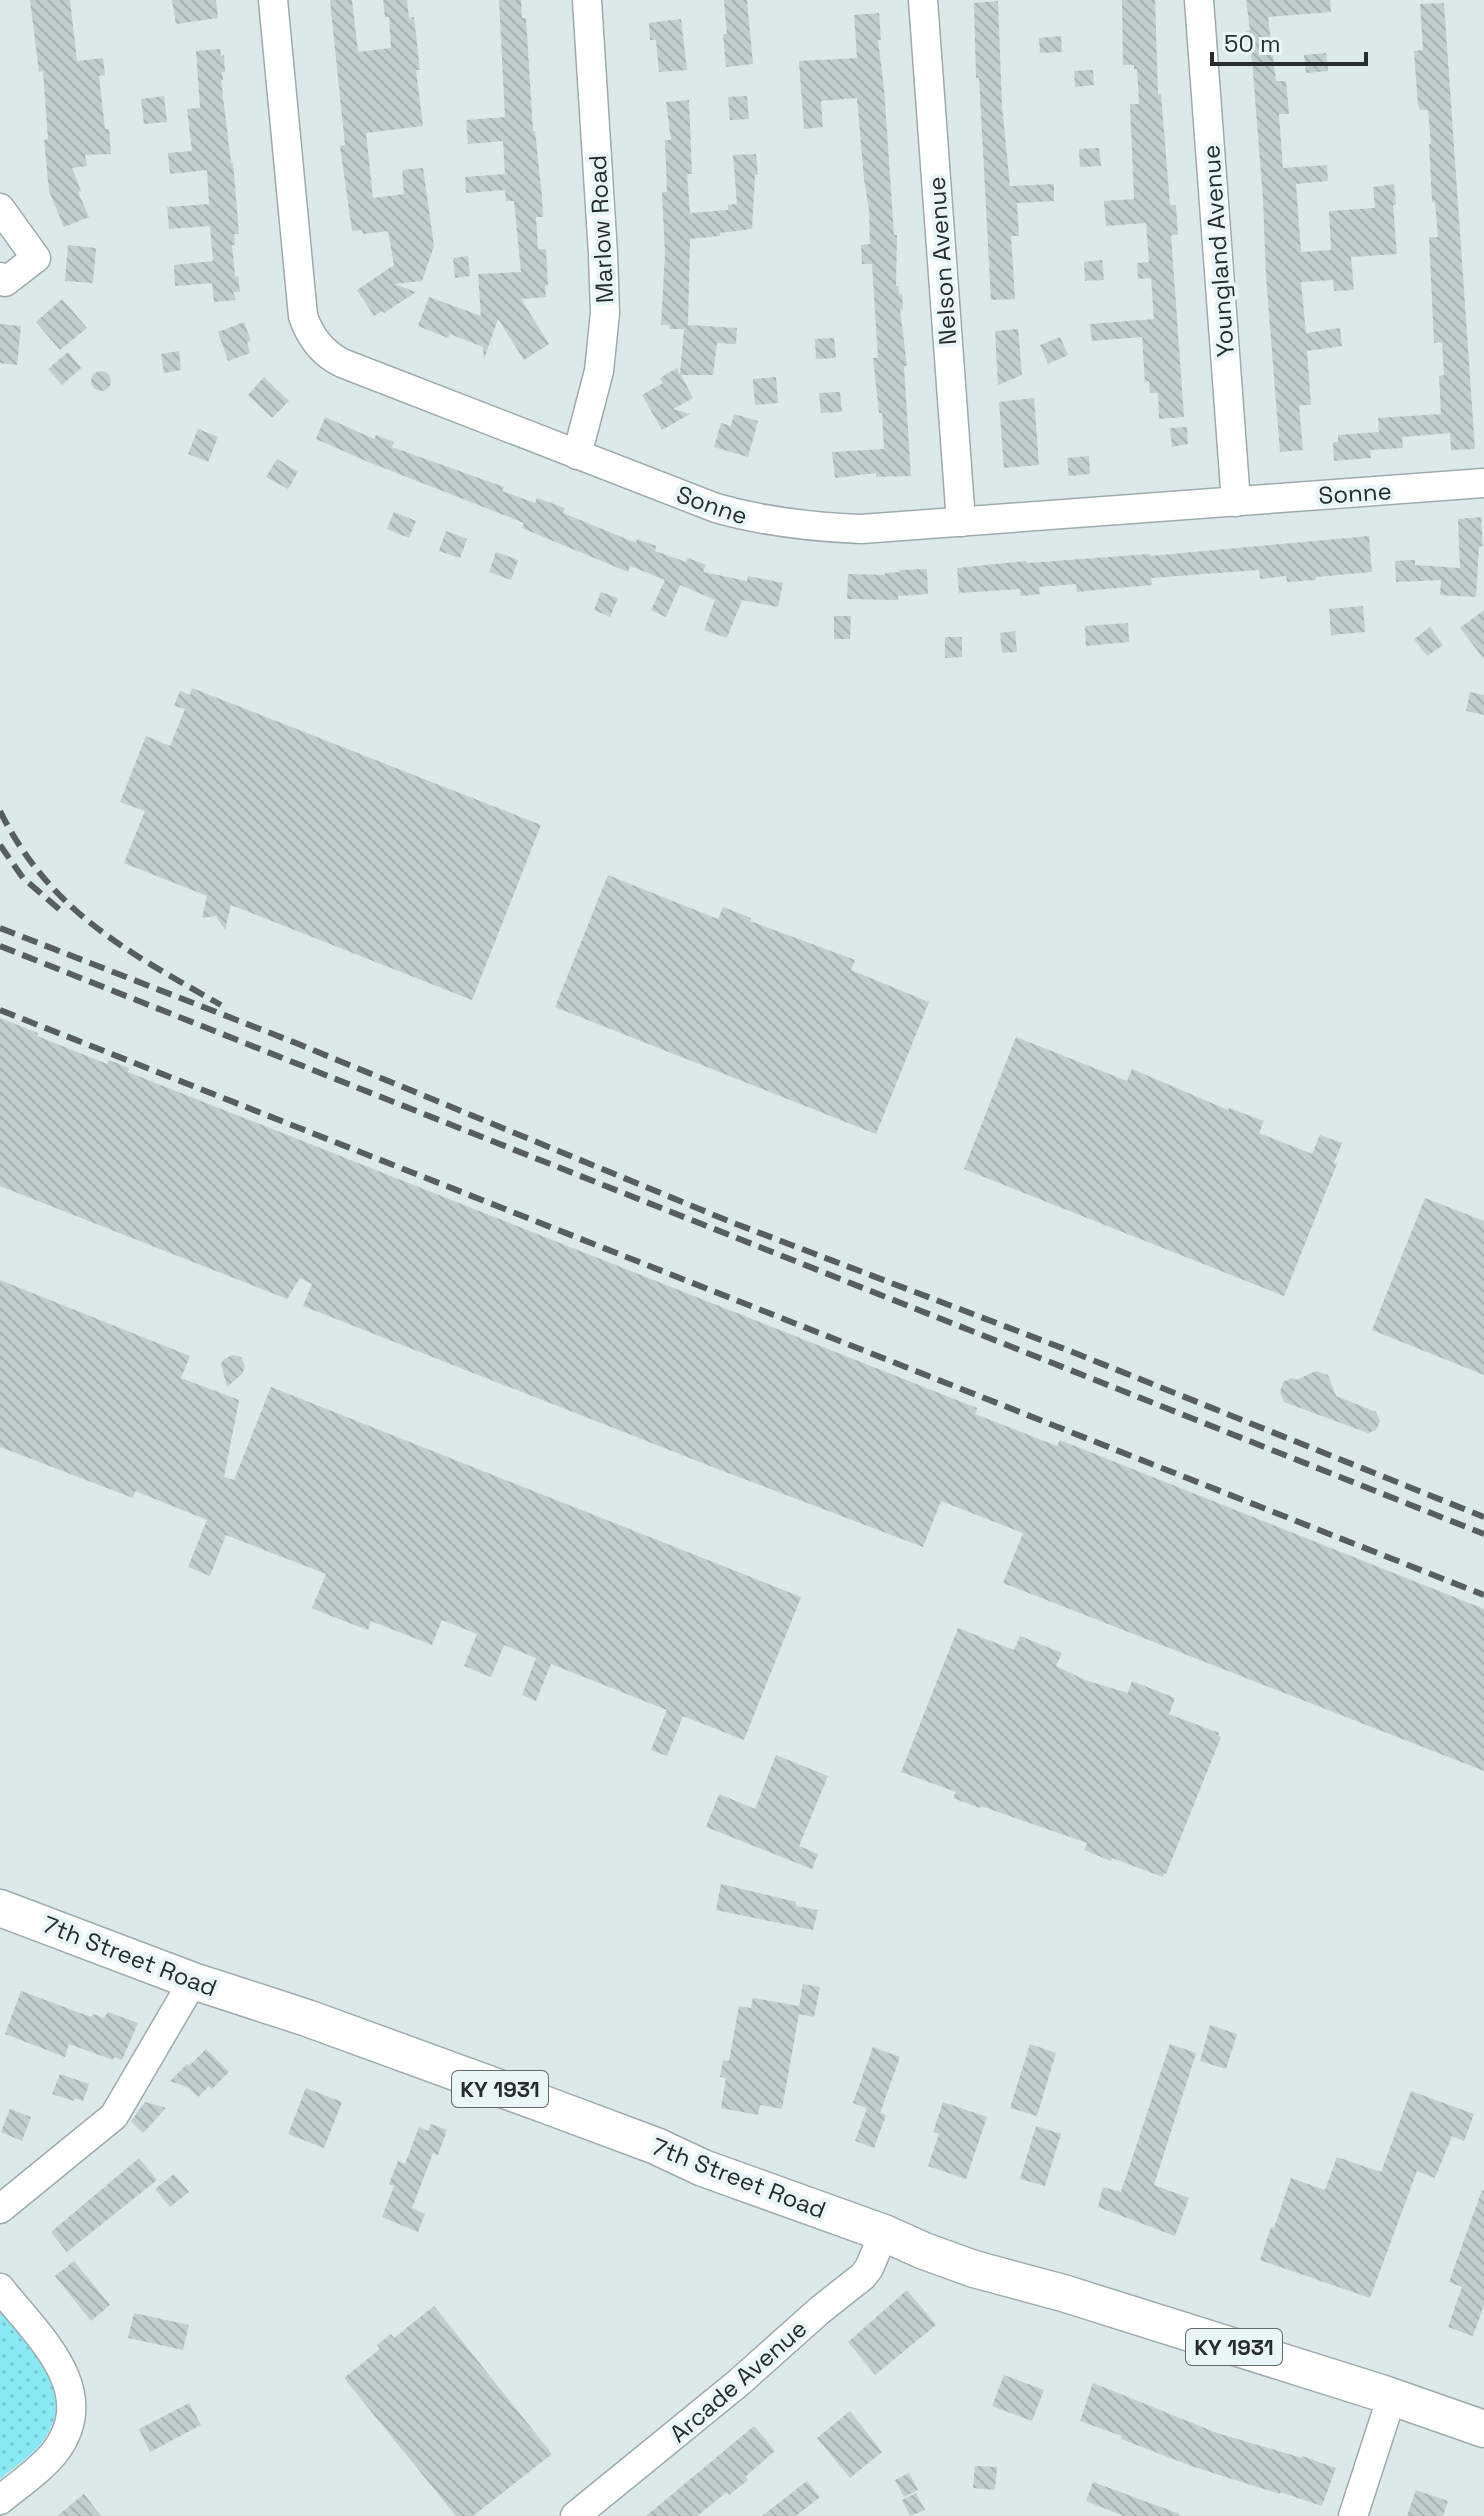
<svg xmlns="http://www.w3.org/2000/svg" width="1484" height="2516" viewBox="0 0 1484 2516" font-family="'Space Grotesk',sans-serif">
<defs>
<pattern id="grass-dots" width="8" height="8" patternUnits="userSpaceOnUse" patternTransform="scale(2)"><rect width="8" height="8" fill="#89e9f5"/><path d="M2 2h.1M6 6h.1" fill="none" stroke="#76c8d2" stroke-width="1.8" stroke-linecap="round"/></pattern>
<pattern id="building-back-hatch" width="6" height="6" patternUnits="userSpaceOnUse" patternTransform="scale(2)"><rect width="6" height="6" fill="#c1cecf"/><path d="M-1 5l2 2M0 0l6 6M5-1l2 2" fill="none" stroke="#a6b1b2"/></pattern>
</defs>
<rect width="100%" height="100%" fill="#dce9ea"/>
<path fill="url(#grass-dots)" d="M3,2311C35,2349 80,2390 43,2441C32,2456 14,2467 0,2479V2314Z"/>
<g fill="url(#building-back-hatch)">
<polygon points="30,0 70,0 77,61 103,58 105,75 99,76 105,129 109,129 111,154 85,155 87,166 72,168 81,191 78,192 89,217 64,227 49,191 44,140 48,139 43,71 39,72"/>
<polygon points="172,0 216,0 218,18 176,24"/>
<polygon points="330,0 352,0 358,52 391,48 389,17 385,17 383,0 407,0 409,18 414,17 420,70 416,70 423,126 366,133 373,198 404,194 402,170 423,168 434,246 422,281 394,284 416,292 384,313 382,311 374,316 357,290 394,265 388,231 363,234 362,230 352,231 340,146 345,145"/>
<polygon points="499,0 521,0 522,18 526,18 533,131 535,131 542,197 543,217 536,217 538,249 546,249 548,285 545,286 546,297 521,299 549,344 524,360 498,319 484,359 483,347 450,334 448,338 418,326 429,297 481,316 478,274 521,272 514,201 506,201 505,190 466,193 465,177 505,174 503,141 468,144 466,120 505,117"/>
<polygon points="724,0 747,0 753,64 726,67 723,34 727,34"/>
<polygon points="1122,0 1155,0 1158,94 1161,94 1170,205 1176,205 1178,235 1171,235 1184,417 1159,419 1158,393 1150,393 1149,381 1145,382 1142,337 1092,341 1090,324 1154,319 1151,278 1138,279 1137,263 1149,262 1146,223 1106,226 1104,201 1134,199 1130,104 1139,104 1137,69 1134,69 1134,65 1123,65"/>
<polygon points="1246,0 1330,0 1331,12 1268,17 1276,81 1286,81 1289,114 1279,114 1283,168 1327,165 1328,181 1296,184 1301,252 1331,250 1329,211 1375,208 1373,187 1394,184 1396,205 1393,205 1397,254 1351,257 1354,290 1334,291 1333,280 1301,282 1306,333 1340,328 1342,346 1307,351 1311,405 1299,405 1303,450 1280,452 1266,277 1263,199 1252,60 1246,31 1250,30"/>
<polygon points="998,1 1002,106 1010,186 1054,184 1054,201 1017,203 1019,236 1011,236 1015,299 991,300 979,78 976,78 974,3"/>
<polygon points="1444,3 1475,449 1451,450 1450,433 1402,437 1403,448 1370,450 1371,458 1334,461 1333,442 1338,442 1338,435 1379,432 1378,418 1441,414 1439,376 1444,375 1442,342 1434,343 1429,237 1438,237 1435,202 1432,202 1429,144 1431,144 1428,110 1420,110 1418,105 1414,51 1423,50 1420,4"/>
<polygon points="879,13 881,40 878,40 884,88 894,235 897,235 896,286 898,286 899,294 902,294 903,310 900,310 907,366 904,366 911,476 876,477 876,473 835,478 832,452 884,449 882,413 879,413 873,358 878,358 872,264 862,264 861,245 870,244 869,210 864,179 857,98 821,101 823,127 804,129 799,61 857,58 854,15"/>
<polygon points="681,19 687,70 659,72 656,40 650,40 649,23"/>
<polygon points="1061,36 1062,52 1040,53 1039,38"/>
<polygon points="220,49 221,56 224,55 225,72 222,72 223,80 221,80 231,163 233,163 239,234 234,234 235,245 232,245 235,277 238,276 240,292 233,292 236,300 214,302 212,283 175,286 174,265 213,261 210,226 169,229 167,207 209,204 207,170 170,174 168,153 192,151 187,109 200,108 196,51"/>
<polygon points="1326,53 1328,71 1306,73 1304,55"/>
<polygon points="1093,70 1094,85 1075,87 1074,71"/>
<polygon points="164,96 167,122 144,124 141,99"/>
<polygon points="747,96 749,119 730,120 728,97"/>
<polygon points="689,100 692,174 687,174 690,213 728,210 728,205 737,204 733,155 756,154 758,175 755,175 752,229 720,233 720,236 690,239 688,325 737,328 736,344 717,343 713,375 681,375 693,398 673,409 690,414 662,430 642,395 663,383 660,378 677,368 680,374 684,329 669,329 670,325 661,325 665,254 662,192 667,192 665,140 671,140 666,102"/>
<polygon points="1099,148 1101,166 1080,167 1079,149"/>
<polygon points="68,245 96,248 93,283 65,281"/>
<polygon points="468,256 470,276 455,278 453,258"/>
<polygon points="1102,260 1104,280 1085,281 1084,262"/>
<polygon points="62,299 87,328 60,350 36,322"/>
<polygon points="244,322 251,341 247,342 250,353 228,361 218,332"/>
<polygon points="0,324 21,326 17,365 0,363"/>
<polygon points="1018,329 1022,375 998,385 995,331"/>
<polygon points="1060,337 1068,355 1048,364 1040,345"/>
<polygon points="834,338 836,358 816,359 815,339"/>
<polygon points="179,351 181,370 164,373 161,354"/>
<polygon points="68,352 81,368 62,385 48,369"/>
<circle cx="101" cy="381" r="10"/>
<polygon points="264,377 289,401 272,418 248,395"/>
<polygon points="776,377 778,403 755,405 753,379"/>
<polygon points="840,392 842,412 821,413 819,393"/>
<polygon points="1034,398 1039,465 1004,468 999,402"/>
<polygon points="734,414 758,421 748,457 714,447 721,423 731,426"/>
<polygon points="325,417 374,439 376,435 394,442 392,447 504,487 502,491 535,503 537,498 565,508 563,513 636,543 637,539 656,546 655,551 686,562 688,558 706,565 703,572 747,581 748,576 783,583 778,607 742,600 727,638 704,630 715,600 680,585 666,617 651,610 665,580 630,566 628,572 522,528 524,523 366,461 316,439"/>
<polygon points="1187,427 1188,444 1172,447 1170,428"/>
<polygon points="198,429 218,437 208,462 188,454"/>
<polygon points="1089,456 1090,474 1069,476 1067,458"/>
<polygon points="277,459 298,472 288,489 266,477"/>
<polygon points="394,512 416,521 409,538 387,529"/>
<polygon points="1481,517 1483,546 1479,547 1476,597 1440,595 1441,580 1396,582 1395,561 1415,560 1415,565 1460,568 1458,519"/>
<polygon points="446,531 467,539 460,558 439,551"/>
<polygon points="1369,536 1372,572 1316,577 1316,580 1287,582 1286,576 1260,579 1259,570 1151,578 1152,585 1096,590 1077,592 1076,584 1039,587 1040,594 1021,596 1020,589 959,593 957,568 1026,561 1027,563 1150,554 1150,556"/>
<polygon points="496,552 518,560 511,580 489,572"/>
<polygon points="927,569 928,594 898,596 898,600 847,599 848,574 885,575 885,573 899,572 899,570"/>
<polygon points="601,592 618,598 610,617 594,610"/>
<polygon points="1363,606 1365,632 1331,635 1329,609"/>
<polygon points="1484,610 1484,659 1460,628"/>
<polygon points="834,616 851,616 850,639 834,639"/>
<polygon points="1128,623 1129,642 1086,646 1085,626"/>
<polygon points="1430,627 1443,645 1427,656 1414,639"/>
<polygon points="1015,631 1017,652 1002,653 1000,633"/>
<polygon points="945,637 962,637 962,657 945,658"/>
<polygon points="192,688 541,825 472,1000 231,905 225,930 216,916 202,918 207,896 124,863 145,811 120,802 146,736 170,746 185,709 174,706 180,691 190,695"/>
<polygon points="1470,692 1484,695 1484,715 1466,711"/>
<polygon points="608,875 718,919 723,907 751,918 750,921 855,960 851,970 929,1002 876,1134 555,1007"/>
<polygon points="0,1018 38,1033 37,1036 107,1064 109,1060 129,1068 128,1072 977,1408 975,1414 1057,1446 1060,1440 1484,1609 1484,1771 1003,1583 1023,1533 941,1501 923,1547 715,1468 303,1306 312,1284 300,1278 287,1299 0,1186"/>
<polygon points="1016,1037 1127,1081 1132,1069 1228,1110 1229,1108 1264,1121 1259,1133 1312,1154 1320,1135 1342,1143 1334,1163 1337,1164 1284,1296 964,1169"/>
<polygon points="1425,1198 1484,1221 1484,1375 1372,1330"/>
<polygon points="0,1280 190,1356 181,1378 239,1400 224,1477 234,1480 271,1387 801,1597 744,1740 683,1716 667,1756 651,1750 667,1710 551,1664 536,1701 522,1695 536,1658 504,1645 491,1677 464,1666 477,1634 442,1620 432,1645 371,1621 368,1630 331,1616 312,1608 326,1574 226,1535 210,1576 188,1567 207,1520 135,1491 133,1498 0,1447"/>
<polygon points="233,1355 241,1357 245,1367 242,1374 227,1387 221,1364 224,1359"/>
<polygon points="1316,1371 1328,1375 1336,1396 1376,1412 1380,1421 1376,1430 1368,1433 1284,1402 1280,1392 1283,1382 1292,1378 1296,1380"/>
<polygon points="958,1628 1014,1650 1020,1636 1062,1653 1056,1666 1085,1680 1128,1693 1132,1681 1175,1698 1169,1714 1219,1733 1218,1736 1221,1737 1166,1874 1164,1873 1163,1877 1112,1858 1111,1861 1084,1850 1087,1843 981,1806 980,1808 953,1798 956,1792 901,1772"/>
<polygon points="776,1755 828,1776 799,1846 818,1854 812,1869 706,1827 719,1794 755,1809"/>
<polygon points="721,1884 796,1902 796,1906 818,1910 813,1930 716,1910"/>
<polygon points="803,1984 820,1987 814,2017 799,2014 782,2109 760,2105 758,2115 721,2108 726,2078 720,2077 723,2060 729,2061 739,2006 751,2008 753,1998 799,2006"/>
<polygon points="21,1991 91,2017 93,2014 104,2018 108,2012 138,2023 122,2060 114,2057 113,2060 69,2044 65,2057 5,2034"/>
<polygon points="1210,2025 1237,2034 1226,2069 1200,2061"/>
<polygon points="1030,2044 1056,2053 1037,2116 1010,2108"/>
<polygon points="1170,2044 1196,2053 1154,2185 1189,2198 1175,2236 1098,2207 1103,2187 1121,2192"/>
<polygon points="873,2047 900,2057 880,2113 853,2103"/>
<polygon points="206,2049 229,2072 212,2089 209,2086 198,2097 189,2088 170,2081 187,2064 189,2066"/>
<polygon points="60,2074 89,2084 83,2101 75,2098 74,2101 52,2094"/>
<polygon points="306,2088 342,2102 324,2148 288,2134"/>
<polygon points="1411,2091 1474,2114 1464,2141 1452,2136 1435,2178 1417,2171 1370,2298 1260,2260 1271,2227 1274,2228 1291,2178 1325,2190 1337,2157 1381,2172"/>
<polygon points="145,2102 166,2108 143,2133 131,2121"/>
<polygon points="943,2102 987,2117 966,2179 928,2166 939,2134 933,2132"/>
<polygon points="867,2108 886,2115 874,2148 855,2141"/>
<polygon points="10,2109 31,2117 22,2141 1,2132"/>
<polygon points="431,2124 447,2130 438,2155 433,2153 412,2208 425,2214 418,2232 382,2217 394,2186 389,2184 398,2161 405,2164 419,2127 428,2131"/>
<polygon points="1036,2126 1061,2134 1045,2186 1020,2179"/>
<polygon points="139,2158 157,2180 67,2252 51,2232"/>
<polygon points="174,2174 189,2192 170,2207 155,2189"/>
<polygon points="1482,2190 1484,2191 1484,2305 1473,2336 1448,2327 1462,2287 1449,2282"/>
<polygon points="74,2261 110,2305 91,2321 55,2276"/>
<polygon points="907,2290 936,2325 875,2375 848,2342"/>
<polygon points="434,2306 552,2454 473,2516 456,2516 344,2378 380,2349 377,2345 391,2334 394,2338"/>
<polygon points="134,2313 189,2325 183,2350 128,2338"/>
<polygon points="1004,2375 1044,2390 1032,2421 992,2406"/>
<polygon points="1093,2383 1217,2433 1302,2458 1302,2456 1336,2468 1322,2506 1280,2492 1280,2494 1194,2467 1121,2439 1122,2436 1080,2421"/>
<polygon points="189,2403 201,2425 150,2452 139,2429"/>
<polygon points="850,2411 882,2452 850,2478 817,2438"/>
<polygon points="754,2426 775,2451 745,2477 748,2480 729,2495 727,2492 697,2516 646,2516"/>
<polygon points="975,2466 997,2467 995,2490 973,2488"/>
<polygon points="909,2473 918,2490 904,2497 895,2480"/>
<polygon points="807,2481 820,2497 796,2516 762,2516"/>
<polygon points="1093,2482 1180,2514 1179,2516 1124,2516 1086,2501"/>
<polygon points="1416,2490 1448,2501 1443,2516 1407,2516"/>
<polygon points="916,2493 925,2510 910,2516 902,2500"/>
<polygon points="84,2494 101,2516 57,2516"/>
</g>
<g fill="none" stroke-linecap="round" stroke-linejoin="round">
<g stroke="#9eabac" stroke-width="31">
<g id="minor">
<path d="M273,0L303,316C310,337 322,353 342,363L716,508C765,522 811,527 861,529L1484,483"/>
<polyline points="923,0 961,522"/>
<polyline points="1199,0 1236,502"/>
<polyline points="0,208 36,258 5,282 0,277"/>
<polyline points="577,455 599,371 605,313 603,254 587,0"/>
<polyline points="0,2209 114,2116 193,1981"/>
<path d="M0,2288C36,2334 102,2390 55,2452C40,2471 18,2485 0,2500"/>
<polyline points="575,2516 737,2384 820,2310 863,2276 869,2268 884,2233"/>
<polyline points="1353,2516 1392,2396"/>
</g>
</g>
<g stroke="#9eabac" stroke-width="39">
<polyline id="major" points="0,1908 193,1981 307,2018 546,2105 656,2146 703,2168 884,2233 924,2251 974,2269 1063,2293 1381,2393 1484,2429"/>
</g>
<use href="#minor" stroke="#fff" stroke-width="28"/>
<use href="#major" stroke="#fff" stroke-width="36"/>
<g stroke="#575e5f" stroke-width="6" stroke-dasharray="16 8" stroke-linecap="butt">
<path d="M0,811C50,912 128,952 221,1005"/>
<polyline points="0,845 23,878 60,910"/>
<polyline points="0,928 296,1043 731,1222 1070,1351 1484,1517"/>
<polyline points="0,946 1484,1534"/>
<polyline points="0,1010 1484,1595"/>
</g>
</g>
<g text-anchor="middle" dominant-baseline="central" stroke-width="8" stroke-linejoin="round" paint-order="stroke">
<g fill="#e9f6f8" stroke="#61696a" stroke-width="2">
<rect x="452" y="2071" width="96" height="36" rx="6"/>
<rect x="1186" y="2329" width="96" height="36" rx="6"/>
</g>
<g font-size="22" font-weight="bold" fill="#272c2d">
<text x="500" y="2089">KY 1931</text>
<text x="1234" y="2347">KY 1931</text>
</g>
<g font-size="24" fill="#272c2d" stroke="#e9f6f8">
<text transform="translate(601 229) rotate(-93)">Marlow Road</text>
<text transform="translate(1218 251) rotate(-94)">Youngland Avenue</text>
<text transform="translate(942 261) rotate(-94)">Nelson Avenue</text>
<text transform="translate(1355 493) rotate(-4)">Sonne</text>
<text transform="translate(712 505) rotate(19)">Sonne</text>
<text transform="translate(130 1956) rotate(21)">7th Street Road</text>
<text transform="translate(739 2178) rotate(21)">7th Street Road</text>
<text transform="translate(738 2381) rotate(-41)">Arcade Avenue</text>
</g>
</g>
<path d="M1212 52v12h154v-12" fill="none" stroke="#272c2d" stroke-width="4"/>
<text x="1224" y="52" font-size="24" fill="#272c2d" stroke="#e9f6f8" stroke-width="6" paint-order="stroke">50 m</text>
</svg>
